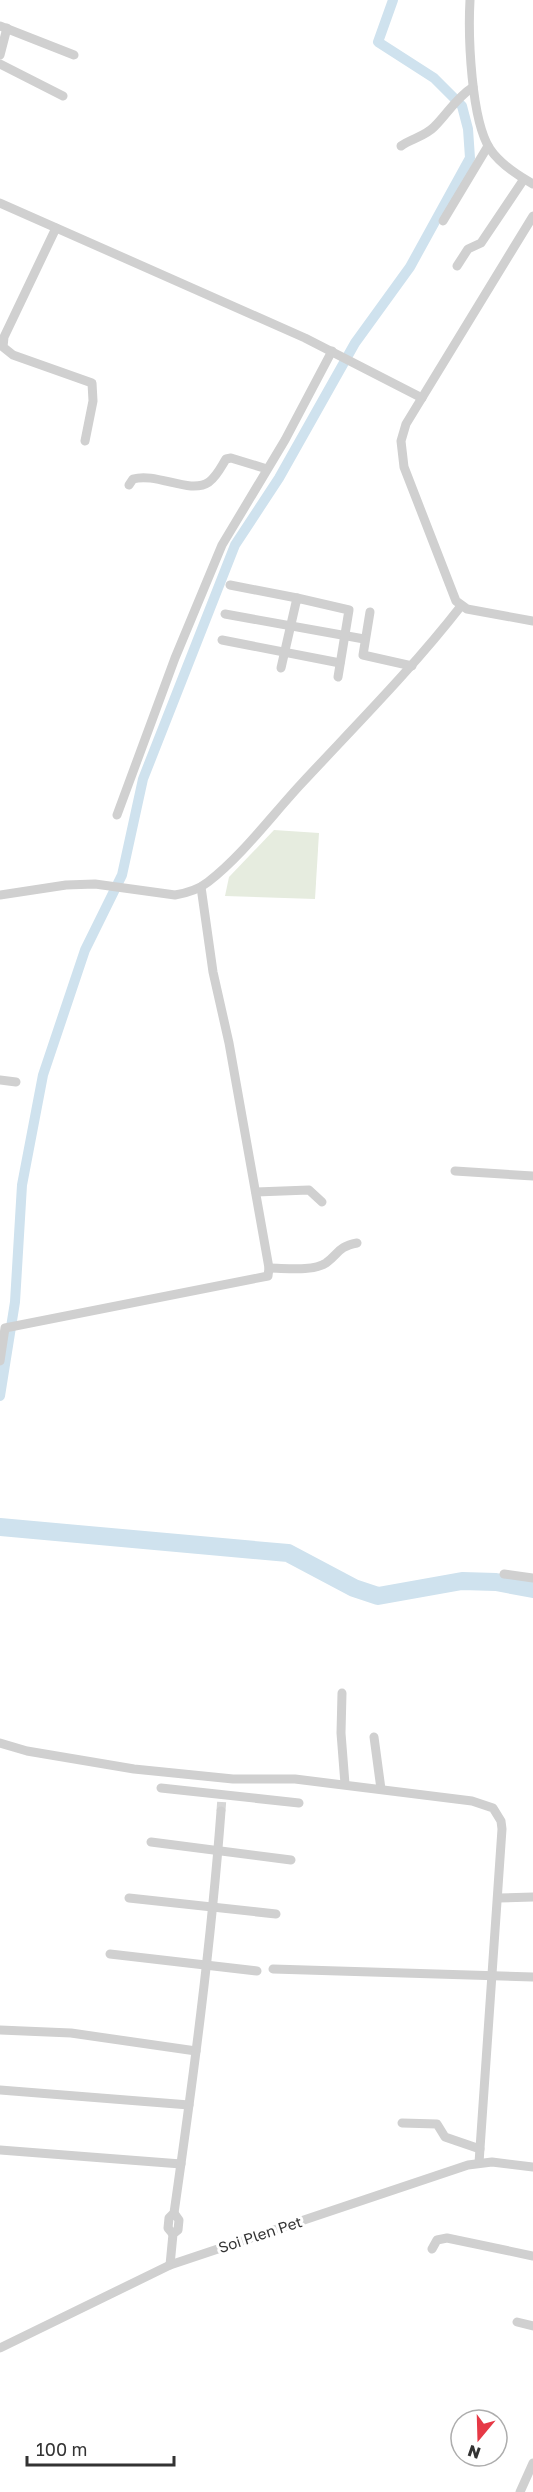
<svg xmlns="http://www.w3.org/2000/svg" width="533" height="2492" viewBox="0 0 533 2492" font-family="'Golos Text',sans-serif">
<rect width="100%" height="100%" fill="#fff"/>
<polygon fill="#e6ecdf" points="274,830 319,833 315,899 225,896 229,877"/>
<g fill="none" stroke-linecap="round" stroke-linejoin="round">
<polyline stroke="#cfe2ee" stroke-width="10" points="0,1396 15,1302 22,1185 43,1075 85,950 122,875 143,779 235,545 279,478 355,343 410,267 470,158 468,129 462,106 434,78 378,42 393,0"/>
<polyline stroke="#cfe2ee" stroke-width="18" points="0,1527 288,1553 354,1588 378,1596 462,1581 496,1582 533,1589"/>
<polyline stroke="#d6d6d6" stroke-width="9" stroke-dasharray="9 4.5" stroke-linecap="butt" points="221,1811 222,1797"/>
<g stroke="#d0d0d0" stroke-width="9">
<path d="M470,0C468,36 471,120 490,149C500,164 517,175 533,184"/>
<polyline points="0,26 74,55"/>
<polyline points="0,55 7,28"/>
<polyline points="0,64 63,96"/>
<path d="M401,146C412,138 424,137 434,127C448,113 456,98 473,87"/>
<polyline points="0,203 305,338 422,398"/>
<polyline points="533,216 406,424 401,441 404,467 456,601 467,609 533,621"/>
<polyline points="443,221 488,146"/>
<polyline points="56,228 4,337 3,347 13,355 92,383 93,401 85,441"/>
<polyline points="457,266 468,249 481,243 524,179"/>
<path d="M129,485L133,479C157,472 190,495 209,482C217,476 221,467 226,459L231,458L267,469"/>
<polyline points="230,585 297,598"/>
<polyline points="370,612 363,655 412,666"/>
<polyline points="225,614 364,639"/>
<polyline points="222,640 340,663"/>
<polyline points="281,668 297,598 349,610 338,677"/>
<polyline points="117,815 175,658 222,545 285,440 332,351"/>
<path d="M0,895L66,885L95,884L175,895C187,893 198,890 208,882C242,856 273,814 302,783C356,725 412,669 461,606"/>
<polyline points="0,1080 16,1082"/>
<polyline points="455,1171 533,1176"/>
<polyline points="256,1192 309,1190 322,1202"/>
<path d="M269,1268C285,1268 312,1272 326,1263C340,1253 337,1247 357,1243"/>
<polyline points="0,1361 5,1328 268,1276 269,1268 229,1043 213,972 201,887"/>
<polyline points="504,1574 533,1578"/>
<polyline points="342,1693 341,1733 345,1784"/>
<polyline points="374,1737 381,1789"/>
<polyline points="0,1743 27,1751 134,1769 233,1779 295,1779 472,1801 493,1808 501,1821 502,1829 479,2163"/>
<polyline points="161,1788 299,1803"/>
<polyline points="151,1842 291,1860"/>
<polyline points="129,1898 276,1914"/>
<polyline points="498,1898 533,1897"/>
<polyline points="110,1954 257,1971"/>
<polyline points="273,1969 533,1977"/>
<polyline points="0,2030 71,2033 196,2051"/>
<polyline points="0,2090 189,2105"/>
<polyline points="402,2123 437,2124 445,2137 480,2149"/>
<polyline points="0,2150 181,2164"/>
<path d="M173,2234L168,2228L169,2218L174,2213C193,2080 211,1945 221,1811"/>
<polyline points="432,2249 437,2240 447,2238 533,2256"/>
<polyline points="170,2265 173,2234 178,2230 179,2220 174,2213"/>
<polyline points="517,2322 533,2326"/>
<polyline points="0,2348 170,2265 468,2165 492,2162 533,2167"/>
<polyline points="520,2492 533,2463"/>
</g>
</g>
<g text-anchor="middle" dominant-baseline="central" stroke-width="6" stroke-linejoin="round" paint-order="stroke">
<g font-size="15" fill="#333" stroke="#fff">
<text transform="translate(260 2234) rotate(-18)">Soi Plen Pet</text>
</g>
</g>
<g transform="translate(479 2438) rotate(199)"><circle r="28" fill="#ffffff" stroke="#adadad" stroke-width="1.5"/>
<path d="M0-4.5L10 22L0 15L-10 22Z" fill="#e63946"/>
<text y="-9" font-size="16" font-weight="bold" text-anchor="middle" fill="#333333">N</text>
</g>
<path d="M27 2456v9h147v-9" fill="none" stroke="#333333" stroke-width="3"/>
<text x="36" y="2456" font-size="18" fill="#333333" stroke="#ffffff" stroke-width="4.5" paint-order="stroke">100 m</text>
</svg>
